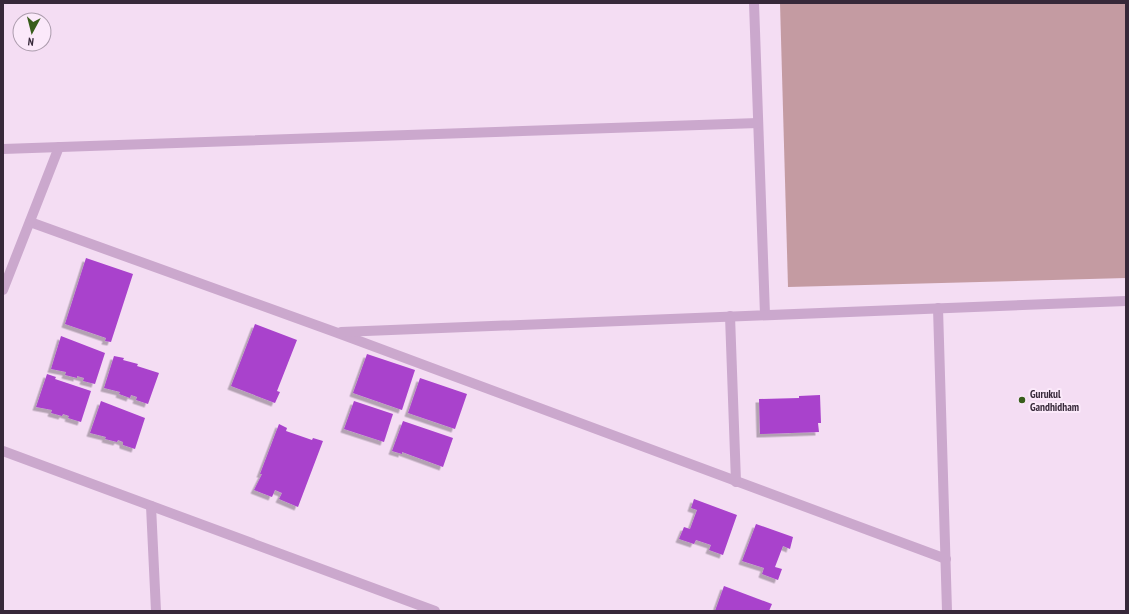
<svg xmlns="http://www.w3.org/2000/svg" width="1129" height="614" viewBox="0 0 1129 614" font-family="'PT Sans Narrow',sans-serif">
<defs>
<filter id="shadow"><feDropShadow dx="-3.5" dy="3.5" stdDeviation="0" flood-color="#0004"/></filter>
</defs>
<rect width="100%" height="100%" fill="#f4ddf3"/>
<polygon fill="#c49ba2" points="780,3 1126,3 1126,278 788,287"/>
<g fill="#a942cc" filter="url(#shadow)">
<polygon points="86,258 133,274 111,342 105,341 106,338 65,324"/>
<polygon points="255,324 297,340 277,391 280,392 275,403 231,386"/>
<polygon points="61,336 105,353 95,384 83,381 84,378 77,376 77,378 65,375 66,372 51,369"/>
<polygon points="367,354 415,370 402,410 353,393"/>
<polygon points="114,356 124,358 123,360 138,364 137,366 159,373 148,404 136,400 137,397 131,395 130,398 119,394 120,392 104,388"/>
<polygon points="47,374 56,377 55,379 91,391 81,422 68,418 69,416 63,414 62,416 51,413 52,410 36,407"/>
<polygon points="420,378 467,394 455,429 408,413"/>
<polygon points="820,395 821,423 818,423 819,432 760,434 759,399 799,398 799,396"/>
<polygon points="101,401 145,418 135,449 123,445 123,442 118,440 117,442 105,439 106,437 90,433"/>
<polygon points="354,401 393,414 384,442 344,429"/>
<polygon points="403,421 453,438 443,467 402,452 402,454 392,451"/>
<polygon points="279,424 287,428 286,431 312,440 313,438 323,441 298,507 279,499 282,493 275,490 272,497 254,490 262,474 260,474"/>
<polygon points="694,499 737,515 723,555 709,550 711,545 696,540 694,544 679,539 684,527 690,529 697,510 691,508"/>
<polygon points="756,524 793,537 790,549 783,546 775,567 782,569 778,580 762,574 764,568 742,561"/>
<polygon points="724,586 772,604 769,611 715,611"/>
</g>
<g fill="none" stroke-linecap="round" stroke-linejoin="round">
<g stroke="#cba8cd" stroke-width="10">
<polyline points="754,3 765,315"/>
<polyline points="3,149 758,123"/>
<polyline points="30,222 335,332 946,559"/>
<polyline points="3,290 59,147"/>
<polyline points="938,308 947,611"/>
<polyline points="730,316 736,482"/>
<polyline points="341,332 1126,301"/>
<polyline points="3,451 435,611"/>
<polyline points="151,506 156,611"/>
</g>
</g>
<circle fill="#385d1b" stroke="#fbe9fa" stroke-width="1.5" cx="1022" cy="400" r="4"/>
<g text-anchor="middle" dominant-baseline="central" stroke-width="4" stroke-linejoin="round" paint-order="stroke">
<g font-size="11" font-weight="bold" fill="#362839" stroke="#fbe9fa" text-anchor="start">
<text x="1030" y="394">Gurukul<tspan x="1030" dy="13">Gandhidham</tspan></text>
</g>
</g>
<rect width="1129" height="614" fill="none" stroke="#362839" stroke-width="8"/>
<g transform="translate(32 32) rotate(187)"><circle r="19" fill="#fbe9fa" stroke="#ac9cad"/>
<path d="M0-3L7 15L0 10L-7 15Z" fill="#385d1b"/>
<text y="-6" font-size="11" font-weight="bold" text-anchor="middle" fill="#362839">N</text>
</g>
</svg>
